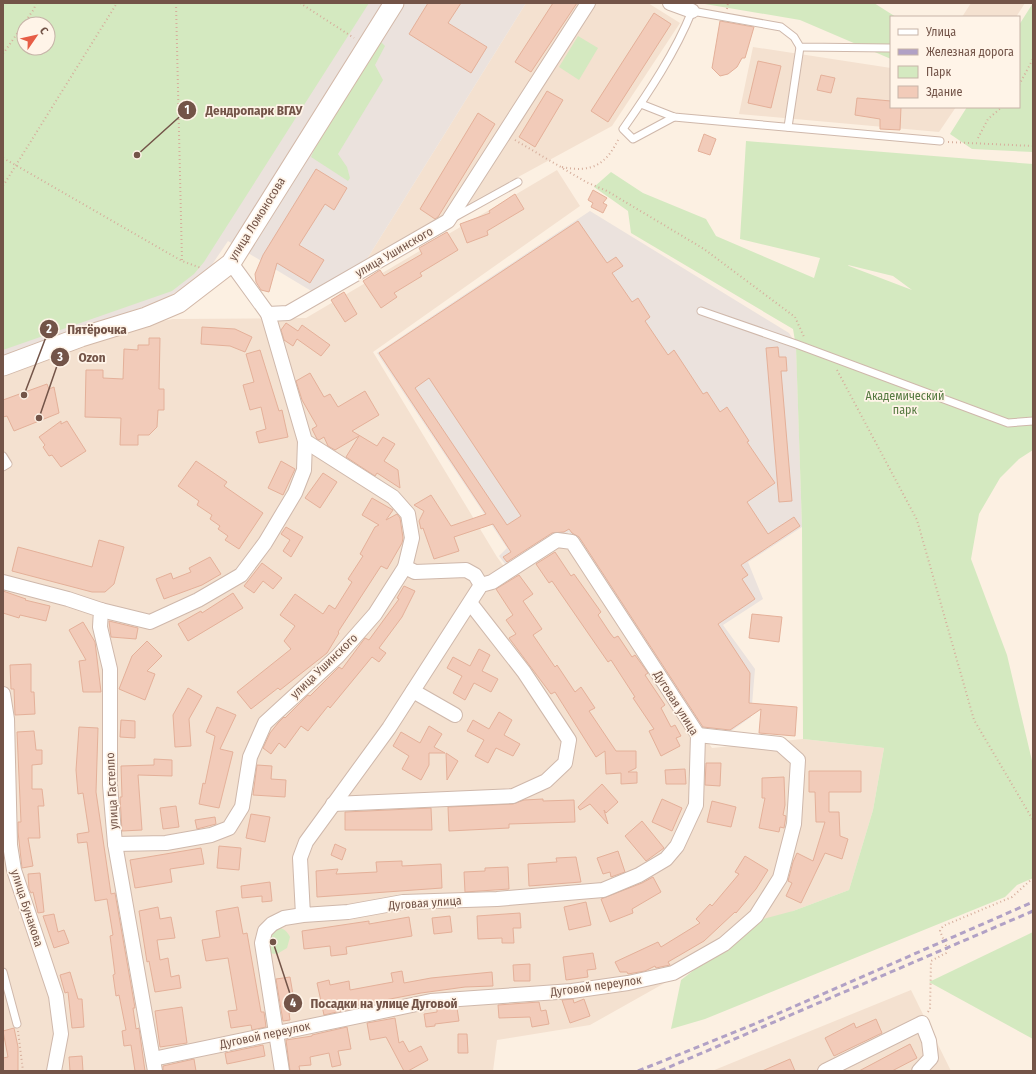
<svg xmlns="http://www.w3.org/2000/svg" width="1036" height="1074" viewBox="0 0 1036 1074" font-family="'Fira Sans Condensed',sans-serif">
<rect width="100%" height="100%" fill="#fcf0e2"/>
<g fill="#f4e1d0">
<polygon points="526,3 648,3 680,23 612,126 367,259"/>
<polygon points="971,3 1025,3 1016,17 962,17"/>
<polygon points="753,47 891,68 891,107 956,107 939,132 739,114"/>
<polygon points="557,170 580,206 373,352 497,557 511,576 571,537 712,748 803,739 884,748 873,810 849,890 793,911 590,1025 497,1040 493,1071 3,1071 3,377 137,326 173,319 306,318"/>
<polygon points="911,990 951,1071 712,1071"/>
</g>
<g fill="#ebe2dd" fill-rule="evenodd">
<path d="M3,3H526L367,259L313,292L228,241L205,275L161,301L30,345L3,357ZM24,24H48V48H24Z"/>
<polygon points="590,211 789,333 796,344 802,527 748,562 763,599 723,625 755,669 751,717 713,744 569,532 509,569 499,556 507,548 377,353"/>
</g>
<g fill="#d4e9c0" fill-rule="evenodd">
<path d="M3,3H369L204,262L194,274L172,291L3,350ZM24,24H48V48H24Z"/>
<polygon points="699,3 874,3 896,17 891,17 891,59 800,20"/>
<polygon points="1033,3 1033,152 972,149 950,134 967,107 1019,107 1019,25"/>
<polygon points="578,36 598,48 579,80 559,67"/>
<polygon points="381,42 385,46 375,65 383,80 338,154 347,167 350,178 348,181 311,157 316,145 364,65"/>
<path d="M746,141L1033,164V450L1019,459L1000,478L979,514L971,559L1007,655L1033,765V878L1017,885L1005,897L705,1019L671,1029L681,980L759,920L793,911L849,890L873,810L884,748L803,739L802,527L796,347L793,329L631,233L628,211L594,187L611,172L643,193L706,219L716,236L814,278L820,258L740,239ZM848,265L893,276L912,290L849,266Z"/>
<path d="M266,926C276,927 285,926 290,937L287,948L277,954L266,953Z"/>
<polygon points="1033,932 1033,1039 929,982"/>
</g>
<g fill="#f2cbb9" stroke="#e4b099" fill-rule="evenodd">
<polygon points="428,3 461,3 448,23 487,47 471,73 409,34"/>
<polygon points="553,3 577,3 531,72 515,62"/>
<polygon points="654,13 671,24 608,122 591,111"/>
<polygon points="720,21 754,27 745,58 742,58 737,67 728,74 720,76 712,68"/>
<polygon points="758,61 781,66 771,108 748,103"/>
<polygon points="821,75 835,78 831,93 817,90"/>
<polygon points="547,91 563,100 535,147 519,137"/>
<polygon points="857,98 891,101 891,107 901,107 900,130 880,129 880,119 855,115"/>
<polygon points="478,113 495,124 438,217 435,219 420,209"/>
<polygon points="704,134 716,139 710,155 698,151"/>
<polygon points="316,169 347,188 334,210 325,204 299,245 324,260 310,283 277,263 269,292 261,290 256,282 255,274 263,255"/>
<polygon points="593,190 607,198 603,203 607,205 603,213 591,207 593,203 588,200"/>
<polygon points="515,194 524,209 487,231 488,235 467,243 460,224 490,213 489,211"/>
<path d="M578,221L607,263L616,257L623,266L612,273L632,302L638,298L650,317L645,321L668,355L674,350L703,394L707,392L720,412L727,407L749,441L747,442L775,483L747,502L768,534L794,517L800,526L741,565L748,575L742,579L755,599L718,624L750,673L749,703L797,707L795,736L759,733L761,709L730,730L703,727L579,537L572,533L569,529L564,532L552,533L507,562L503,557L511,552L493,524L454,537L459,551L434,559L423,528L421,529L419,521L424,511L414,505L431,495L451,526L486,514L379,353ZM429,378L521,516L507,525L415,388Z"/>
<polygon points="447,232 458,250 420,273 422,276 394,293 397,297 381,308 363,281 380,270 384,276 422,254 419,248"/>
<polygon points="344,292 357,314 345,322 331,300"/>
<polygon points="286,323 298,331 302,325 330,345 321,356 297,339 293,346 284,340 281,330"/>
<polygon points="202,327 235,329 252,337 245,352 230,346 201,344"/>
<polygon points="149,338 160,338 159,389 164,389 164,410 158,410 157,427 149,435 138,435 138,445 120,445 121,418 85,417 86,370 103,370 103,378 123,379 124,349 138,350 138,345 149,345"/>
<polygon points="778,347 779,357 786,357 787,371 781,371 792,501 779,502 766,348"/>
<polygon points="260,350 279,411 282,410 288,437 259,443 256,432 266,429 261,407 250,410 243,385 254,382 246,354"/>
<polygon points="310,373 324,397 330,394 338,407 365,391 379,415 352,431 377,446 383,437 395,444 384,461 398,470 400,488 377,473 375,476 346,457 359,436 335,450 328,446 324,437 319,440 317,439 312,429 317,426 302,400 296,381"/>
<polygon points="47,384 49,389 54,387 59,413 14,431 7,416 3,417 3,400"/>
<polygon points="61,421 61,424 67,421 86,451 61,467 52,455 49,456 43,447 45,445 39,437"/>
<polygon points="196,461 227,482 224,486 263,513 239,549 225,540 228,536 218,529 220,526 210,519 212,515 197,505 199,501 178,486"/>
<polygon points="281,461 295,469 283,495 268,488"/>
<polygon points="323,473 337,482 320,508 305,498"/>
<polygon points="372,498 393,510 386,520 397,514 400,518 403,538 402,543 387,569 381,566 338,632 339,633 327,653 280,690 278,688 251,709 237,692 291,649 284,641 295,626 280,615 295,594 323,614 329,605 335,609 352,582 348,579 363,556 360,554 375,527 379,525 362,515"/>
<polygon points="286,527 303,537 291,557 283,551 290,540 281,534"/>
<polygon points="99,540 124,547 114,584 105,592 92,592 12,571 18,547 92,567"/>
<polygon points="555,552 571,576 574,574 601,612 598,615 610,633 614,638 618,636 632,657 635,655 648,673 645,675 665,705 661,708 671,727 675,725 681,736 676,738 680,746 661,756 649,731 654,729 633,698 635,697 611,660 608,662 552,581 549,583 536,564"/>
<polygon points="210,557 221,574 202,585 164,599 156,579 171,573 173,579 191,572 189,568"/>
<polygon points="262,563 282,578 273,589 263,581 254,593 244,586"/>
<polygon points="519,575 533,594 523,601 542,629 533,635 555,667 557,665 575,692 581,687 595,708 589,711 616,751 636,751 636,768 628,772 637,772 637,783 621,784 621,773 606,774 605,751 596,757 555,692 551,694 509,638 516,634 506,620 513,615 496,589"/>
<polygon points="404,586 415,591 402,617 379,648 386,653 379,662 372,657 330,708 328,706 308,731 301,726 285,748 279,743 271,754 263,748 270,733 278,723 284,717 285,718 308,695 310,696 339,667 342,669 365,638 369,640 399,599 397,598"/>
<polygon points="3,591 26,599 25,600 50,606 46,621 20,615 19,618 3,613"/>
<polygon points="233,593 243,608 188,641 178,624 201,611 202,613"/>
<polygon points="752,614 782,617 779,642 749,638"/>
<polygon points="109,621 138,628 136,639 111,637"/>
<polygon points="83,622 95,642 101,692 83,692 79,661 86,660 69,630"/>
<polygon points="147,641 162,656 147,671 155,674 145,700 119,689 132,656"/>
<polygon points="479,649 490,655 482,671 498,679 491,692 474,683 465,700 453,693 462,676 447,668 453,657 470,666"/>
<polygon points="31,664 31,692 34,692 35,714 15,715 14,689 11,689 10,665"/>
<polygon points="188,688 202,696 189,719 191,746 175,747 173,715"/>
<polygon points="217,707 236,715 220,749 233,752 219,808 199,804 203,783 205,784 215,736 206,732"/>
<polygon points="499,712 512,720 504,735 520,744 513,756 496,748 488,763 475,756 484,740 467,731 473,720 489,729"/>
<polygon points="121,720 135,721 135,738 120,737"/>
<polygon points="429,726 442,734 434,747 445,753 429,753 429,765 421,780 402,769 409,756 393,746 401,732 420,743"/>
<polygon points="79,727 98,728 96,792 111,894 115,893 135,1008 133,1008 136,1029 139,1028 145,1071 135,1071 131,1045 124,1046 122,1031 126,1030 119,995 116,996 113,975 115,974 110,936 113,935 107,899 95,901 87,842 78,843 77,834 89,832 83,793 78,794 76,770"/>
<polygon points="34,731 36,750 42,750 42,764 32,765 32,789 42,789 44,806 38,806 40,838 28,838 33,866 22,868 18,832 18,822 21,822 17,732"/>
<polygon points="446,753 458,761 447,780"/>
<polygon points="154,759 172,760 172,776 138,775 142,830 122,831 120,797 122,797 121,766 154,765"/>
<polygon points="706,763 721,763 720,786 705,785"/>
<polygon points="257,765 272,766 271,779 286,780 285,797 253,795"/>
<polygon points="685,769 686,784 666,784 665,770"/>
<polygon points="809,771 861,771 861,792 829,792 829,812 839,812 840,836 848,839 842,859 825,853 801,903 786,896 792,883 788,881 793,862 797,853 813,861 825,822 816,822 815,792 809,792"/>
<polygon points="784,777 785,805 783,815 786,816 784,828 780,827 779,832 759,828 765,798 762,798 762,778"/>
<polygon points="602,784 618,802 606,813 604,810 608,824 590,804 580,810 578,807"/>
<polygon points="543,799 543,801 574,800 575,822 509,824 509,828 449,831 448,807 513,804 524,800"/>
<polygon points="662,799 682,808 672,831 652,822"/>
<polygon points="712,801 736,807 731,827 707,822"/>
<polygon points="176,806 179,827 163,829 160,808"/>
<polygon points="431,808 432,830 345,830 345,812"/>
<polygon points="251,814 270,817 265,842 246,838"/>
<polygon points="215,817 216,824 197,829 195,820"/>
<polygon points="642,821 664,848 646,861 625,836"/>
<polygon points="335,844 346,849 342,860 331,855"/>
<polygon points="219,846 241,848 239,870 217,868"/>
<polygon points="201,848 204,864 170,869 172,882 135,888 130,860"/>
<polygon points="618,851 625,872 611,877 610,872 603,874 597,858"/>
<polygon points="745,856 768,870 756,889 736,913 735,912 704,941 668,962 670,965 656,968 655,966 645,971 628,974 627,972 620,972 615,962 658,942 661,947 700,923 696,919 710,904 712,906 739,874 735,872"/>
<polygon points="576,857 581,882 529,886 528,864 557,862 556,858"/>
<polygon points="402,861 402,866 441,864 442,888 317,897 316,871 338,869 336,874 377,872 376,862"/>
<polygon points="508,867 509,889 465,892 464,872 485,871 485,868"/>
<polygon points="40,873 44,912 38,913 33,892 31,893 29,889 28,874"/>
<polygon points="653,877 661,892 632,909 633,913 610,922 601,899 642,883"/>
<polygon points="270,882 272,901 262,902 262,896 242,898 241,886"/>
<polygon points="586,902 591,925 569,930 564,907"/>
<polygon points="158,907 160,919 171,917 175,938 157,940 160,960 168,958 171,977 179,975 181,988 155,992 149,961 147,962 139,911"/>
<polygon points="238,907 243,934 247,933 261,1012 264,1012 266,1027 252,1030 251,1025 231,1028 228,1011 237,1010 228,958 206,961 202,940 220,937 216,911"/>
<polygon points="520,913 521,928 513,928 514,943 502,943 502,938 478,939 477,916"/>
<polygon points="54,914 58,932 64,930 69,943 54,948 43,916"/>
<polygon points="450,916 452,932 434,934 432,918"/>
<polygon points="409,917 412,936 346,947 347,954 331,956 330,946 304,949 302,931 369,921 369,924"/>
<polygon points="593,953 596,969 587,970 588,977 566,980 563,957"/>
<polygon points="530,964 530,981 514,981 513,965"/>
<polygon points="402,971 404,983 431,978 492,972 493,986 465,987 421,993 354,1006 354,1008 324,1015 317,983 329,980 330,985 349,981 350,990 393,982 391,973"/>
<polygon points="70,972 78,999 82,999 84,1027 72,1028 68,992 65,993 60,975"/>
<polygon points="290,977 296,1012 289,1013 290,1020 283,1021 276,979"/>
<polygon points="573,999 574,1003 584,999 590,1016 570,1023 562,1000"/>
<polygon points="539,1002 541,1011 546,1010 549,1024 532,1027 530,1017 499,1018 498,1005"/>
<polygon points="182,1007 187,1043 160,1047 155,1011"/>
<polygon points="457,1008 459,1021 435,1024 435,1026 426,1027 424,1014 437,1012 437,1009"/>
<polygon points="395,1018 399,1043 403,1041 409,1052 421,1046 428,1060 408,1071 404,1071 386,1037 370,1040 367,1023"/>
<polygon points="876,1019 882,1033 834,1056 825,1038 854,1023 856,1028"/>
<polygon points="347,1027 351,1049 338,1051 341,1065 332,1067 329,1053 310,1057 311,1065 299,1066 300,1071 290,1071 286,1040 312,1036 312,1035"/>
<polygon points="14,1028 18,1047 18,1071 3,1071 3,1058 8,1057 3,1031"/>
<polygon points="458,1034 467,1034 468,1053 458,1053"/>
<polygon points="910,1044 917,1058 892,1071 859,1071"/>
<polygon points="263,1045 265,1056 227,1064 225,1053"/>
<polygon points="82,1056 83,1071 70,1071 69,1057"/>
<polygon points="194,1059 196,1071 163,1071 163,1066"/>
<polygon points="790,1059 795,1071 762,1071"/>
</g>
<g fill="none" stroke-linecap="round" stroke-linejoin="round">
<g stroke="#cfb8ab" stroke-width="9">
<g id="service">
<polyline points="641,104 674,117 940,141"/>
<path d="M674,117L633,139L623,129C649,92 675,53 692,11L781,27L794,37L800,47L891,48"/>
<polyline points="788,127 800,47"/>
<polyline points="453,218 518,182"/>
<polyline points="701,311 796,344 1008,423 1033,421"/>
<polyline points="3,456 8,464 3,467"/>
<polyline points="3,972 17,1024"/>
</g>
</g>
<g stroke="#cfb8ab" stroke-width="16">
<g id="minor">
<polyline points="670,3 692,11"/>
<polyline points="268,314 288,313 448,221 588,3"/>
<polyline points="405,567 415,572 466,570 475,575 481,585"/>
<polyline points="3,582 68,599 101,610 100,627 110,669 110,785 115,844 155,1071"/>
<polyline points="101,610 150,622 198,600 241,575 265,543 295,493 304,470 305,441"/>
<polyline points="413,691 455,715"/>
<polyline points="3,694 7,719 10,845 14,870 56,996 61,1034 54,1071"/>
<polyline points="333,804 513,796 546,781 565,763 569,740 524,672 471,604"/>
<polyline points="115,844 166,843 211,835 229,828 242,807 250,757 265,723 338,656 375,614 405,567 412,538 408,514 393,497 305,441 268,314 231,263"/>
<polyline points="153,1059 431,1001 572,991 628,983 673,973 724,944 756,916 780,878 794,824 798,760 780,744 698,735"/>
<polyline points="282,1071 262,943 265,931 272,924 284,918 303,915 348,912 403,902 497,899 603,890 639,875 666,859 677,846 696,805 698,735 572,542 557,540 492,582 481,585 389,728 306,842 300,858 303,915"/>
<polyline points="825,1071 922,1023 929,1041 931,1058 919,1071"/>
</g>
</g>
<g stroke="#d2b8a8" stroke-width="21">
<polyline id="secondary" points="3,366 81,337 146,317 179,303 231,263 394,3"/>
</g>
<g stroke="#d6ae9c" stroke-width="2" stroke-dasharray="1 3" stroke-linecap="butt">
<polyline points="176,3 182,261"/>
<polyline points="300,3 354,38"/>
<polyline points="727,9 728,3"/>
<polyline points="3,54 34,9 36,3"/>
<polyline points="1019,85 1033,59"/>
<polyline points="978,138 988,119 1002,107"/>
<polyline points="515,140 586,182 607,191 704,249 795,317 804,337"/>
<polyline points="948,142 1033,146"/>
<polyline points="3,158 182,261 201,268"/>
<path d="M562,167C592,173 606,165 619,138"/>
<polyline points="3,186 117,3"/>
<polyline points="837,370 917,520 974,720 1033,820"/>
<polyline points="928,1012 930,1009 931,961 946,953 947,948 940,931 943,926 1012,897 1033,878"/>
<polyline points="18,1031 23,1071"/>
</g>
<use href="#service" stroke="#fff" stroke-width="7"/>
<use href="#minor" stroke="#fff" stroke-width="14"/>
<use href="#secondary" stroke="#fff" stroke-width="19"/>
<g stroke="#b1a1c5" stroke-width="3" stroke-dasharray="6 4" stroke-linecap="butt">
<polyline points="638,1071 752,1025 1033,902"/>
<polyline points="660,1071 1033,911"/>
</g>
</g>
<g text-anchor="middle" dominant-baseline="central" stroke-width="3.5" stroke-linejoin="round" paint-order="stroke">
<g font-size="12" fill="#735448" stroke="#fff4e8">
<text transform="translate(257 219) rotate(-58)">улица Ломоносова</text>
<text transform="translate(394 252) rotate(-30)">улица Ушинского</text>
<text transform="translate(324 666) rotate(-44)">улица Ушинского</text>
<text transform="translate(676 703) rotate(58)">Дуговая улица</text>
<text transform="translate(112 791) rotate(-93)">улица Гастелло</text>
<text transform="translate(425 903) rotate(-4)">Дуговая улица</text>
<text transform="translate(27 908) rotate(72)">улица Бунакова</text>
<text transform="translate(596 986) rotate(-8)">Дуговой переулок</text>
<text transform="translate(265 1035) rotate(-12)">Дуговой переулок</text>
</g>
<g font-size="12" fill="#557940" stroke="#fff4e8">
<text x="905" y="396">Академический<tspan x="905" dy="14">парк</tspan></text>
</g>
</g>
<path fill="none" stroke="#735448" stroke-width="1.5" d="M137 155L187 110M24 395L49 329M39 418L60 357M273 942L293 1003"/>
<g fill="#735448" stroke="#fff4e8" stroke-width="1.5">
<circle cx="137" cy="155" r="4"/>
<circle cx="24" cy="395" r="4"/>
<circle cx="39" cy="418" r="4"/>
<circle cx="273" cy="942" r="4"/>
<circle cx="187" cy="110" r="10"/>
<circle cx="49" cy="329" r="10"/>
<circle cx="60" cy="357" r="10"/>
<circle cx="293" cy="1003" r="10"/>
</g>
<g font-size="12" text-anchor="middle" font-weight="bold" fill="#fff">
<text x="187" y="114">1</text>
<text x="49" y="333">2</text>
<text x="60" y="361">3</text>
<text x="293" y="1007">4</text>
</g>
<g font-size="13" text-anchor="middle" font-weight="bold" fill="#735448" stroke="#fff4e8" stroke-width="3.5" stroke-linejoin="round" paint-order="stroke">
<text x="254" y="115">Дендропарк ВГАУ</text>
<text x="97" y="334">Пятёрочка</text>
<text x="92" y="362">Ozon</text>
<text x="384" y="1008">Посадки на улице Дуговой</text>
</g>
<rect width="1036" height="1074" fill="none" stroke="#735448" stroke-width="8"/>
<rect x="890" y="16" width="130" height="92" fill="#fff4e8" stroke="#c7b4a8"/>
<rect x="898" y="29" width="20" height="6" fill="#ffffff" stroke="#c7b4a8"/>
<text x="926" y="36" font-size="12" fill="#735448">Улица</text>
<rect x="898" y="49" width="20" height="6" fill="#b1a1c5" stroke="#c7b4a8"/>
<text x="926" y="56" font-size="12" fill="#735448">Железная дорога</text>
<rect x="898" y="66" width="20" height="12" fill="#d4e9c0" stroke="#c7b4a8"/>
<text x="926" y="76" font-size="12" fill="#735448">Парк</text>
<rect x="898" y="86" width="20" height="12" fill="#f2cbb9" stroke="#c7b4a8"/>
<text x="926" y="96" font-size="12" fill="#735448">Здание</text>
<g transform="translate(36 36) rotate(56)"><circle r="19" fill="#fff4e8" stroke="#c7b4a8"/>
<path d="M0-3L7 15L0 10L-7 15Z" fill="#e75d46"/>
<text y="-6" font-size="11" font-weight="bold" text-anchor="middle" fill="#735448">С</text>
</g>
</svg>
